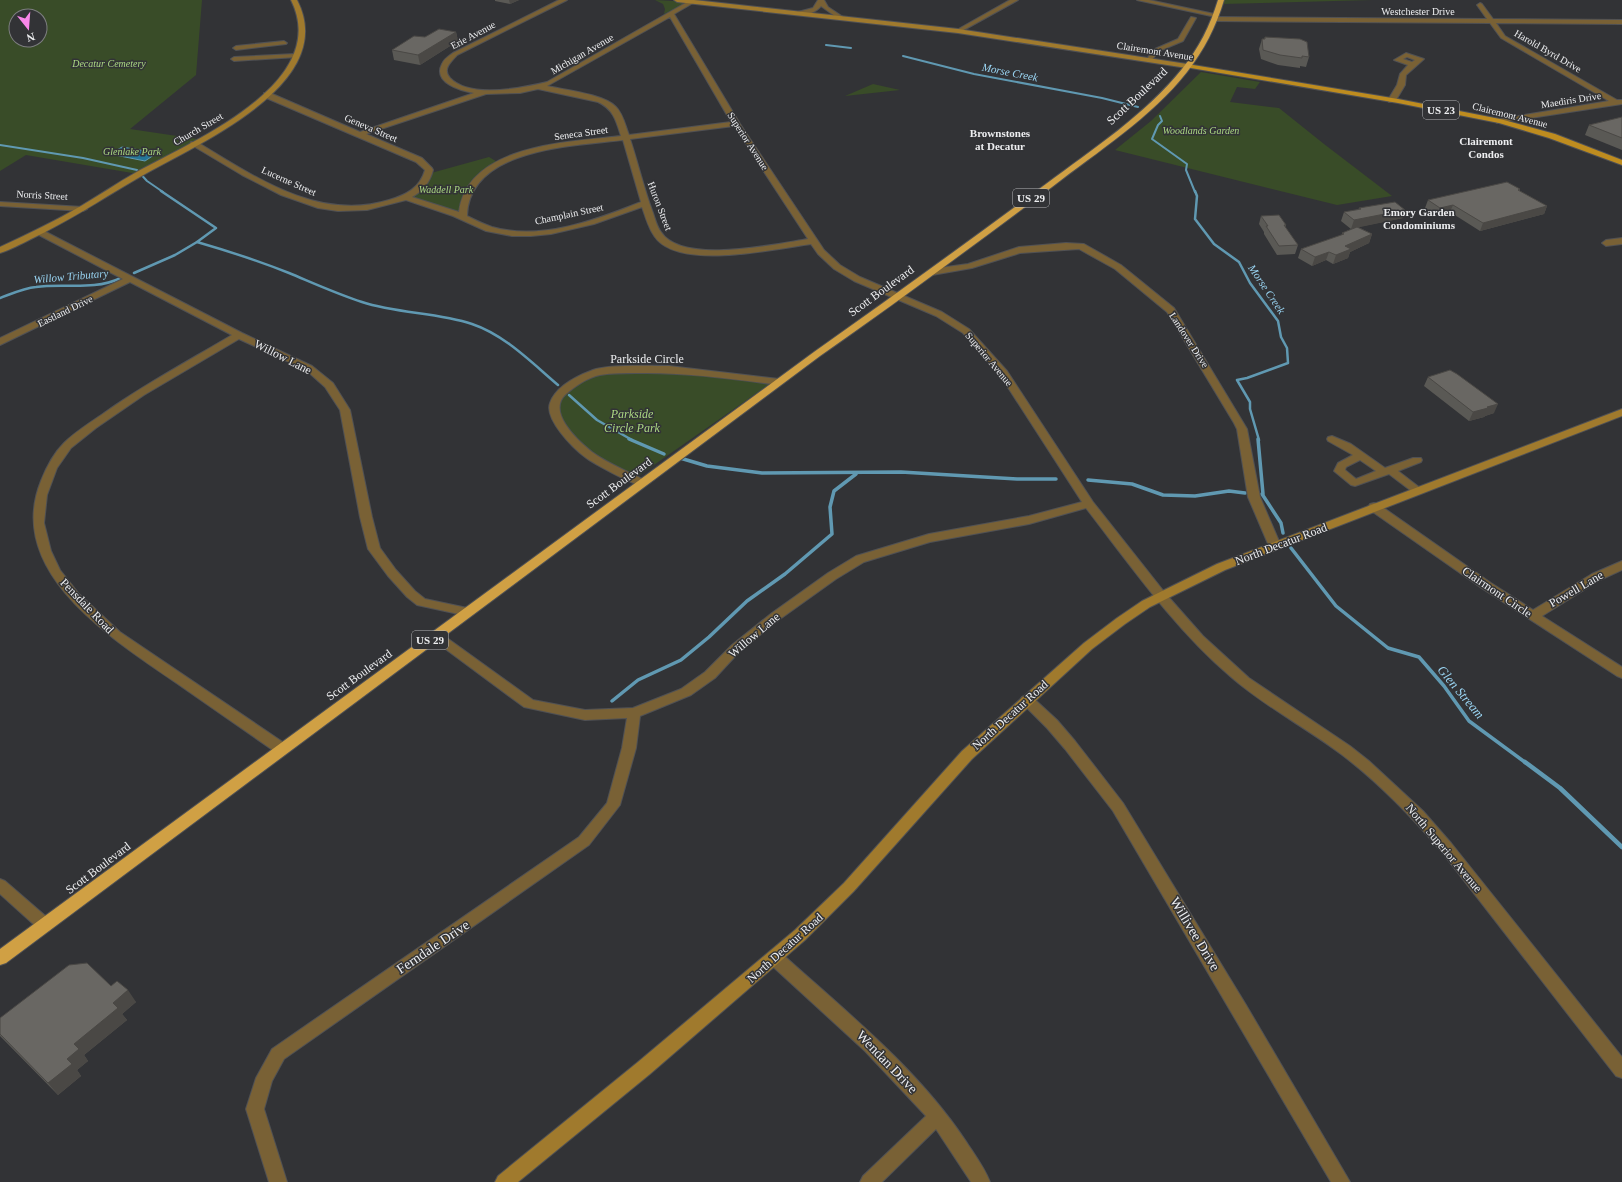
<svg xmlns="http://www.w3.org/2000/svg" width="1622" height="1182" viewBox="0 0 1622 1182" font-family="Georgia,serif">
<rect width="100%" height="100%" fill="#323336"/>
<g fill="#394c28" fill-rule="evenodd">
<path d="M0,0H202L196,75L130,129L204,140L138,174L26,155L0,171ZM16,16H40V40H16Z"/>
<polygon points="655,0 691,2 664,14 665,9 663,4"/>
<polygon points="1223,0 1470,0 1372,0 1222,4"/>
<polygon points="1201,72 1260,82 1255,89 1237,87 1230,102 1279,108 1324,144 1392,196 1337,205 1115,150 1151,121"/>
<polygon points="873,84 900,90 845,96"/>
<path d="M489,157L499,163C472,174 471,188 460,214L409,197L420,189L424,175Z"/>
<polygon points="686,372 771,383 631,481 590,451 567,429 560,415 559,401 564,393 583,381 603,373"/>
</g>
<polygon fill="#247598" stroke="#6099b2" points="122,147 157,153 145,161 110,154"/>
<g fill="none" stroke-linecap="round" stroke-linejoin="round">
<g stroke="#6099b2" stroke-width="2">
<polyline points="826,45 851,48"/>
<polyline points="903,56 974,74 1102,98 1138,107"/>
<polyline points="1160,116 1162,121 1158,125 1152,139 1187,164 1186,170 1195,192"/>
<polyline points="0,145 83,158 137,170 147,181 163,192"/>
</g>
<g stroke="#6099b2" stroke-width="2.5">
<path d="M161,191L216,228L197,242C228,251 259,261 289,273C313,283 337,294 362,302C398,314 437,312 472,324C505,335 532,363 558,385"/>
<polyline points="1195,191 1197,196 1195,219 1214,244 1239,262 1250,283 1278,321 1281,337 1287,348 1288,363 1247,378 1237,380 1250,402 1250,409 1259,440"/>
<polyline points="134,273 175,255 197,242"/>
<path d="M0,298C11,294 24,288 36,287C65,283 93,291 121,278"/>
<polyline points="569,395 597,420 632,440"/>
</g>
<g stroke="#6099b2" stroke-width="3.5">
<polyline points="629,439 664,454"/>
<polyline points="1258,439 1263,494"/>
<polyline points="680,458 707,466 762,473 901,472 1017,479 1056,479"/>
<polyline points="1088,480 1132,484 1163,495 1195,496 1229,491 1245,493"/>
<polyline points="1262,494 1281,523 1283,533"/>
<polyline points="1291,548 1336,606 1388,648 1419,657 1444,686 1469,721 1526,763"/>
<polyline points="612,701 638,680 681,660 709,637 747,601 785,574 832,534 830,507 834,491 856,474"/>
</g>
<polyline stroke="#6099b2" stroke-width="4.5" points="1525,762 1560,788 1622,847"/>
<g stroke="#505154" stroke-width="2">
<g id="street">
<path d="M559,0H567L457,55C451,62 442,69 450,78C470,99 522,88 547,82L689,1H693V3L674,14L740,124L824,250L840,265L860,277L942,312L969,329L1007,371L1093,502L1165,593L1203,636L1249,678L1350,746L1369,761L1423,811L1451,843L1622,1057V1078L1616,1076L1441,851C1411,816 1378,782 1341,754C1305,727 1264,706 1230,676C1174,628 1131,566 1086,508L1029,524L930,542L864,562L836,579L780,619L740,651L715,678L691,695L640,716L636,748L620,805L589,845L284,1059L272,1081L264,1109L287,1182H269L246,1109L256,1078L272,1049L579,837L607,803L622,748L627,718L585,720L524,707L432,639L430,636L432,633L436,632L440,633L533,700L585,710L633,708L681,689L705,672L732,645L772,613L828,573L856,556L929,534L1029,516L1082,502L1000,375L963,333L936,316L854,281L834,269L818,254L811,244C775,249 697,266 665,246C651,238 647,221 642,207L594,224L551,234L531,236H512L486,231L453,216L406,200L367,210L338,211L318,208L281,195L242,175L190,144L191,142H197C255,177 319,222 389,200C406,195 420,188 425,170L416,162L264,97V93H270L360,132L474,93C462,91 432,83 442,64C444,59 449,56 453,53ZM670,17L731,122L629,135C625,125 623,114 616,107C604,94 565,90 547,86ZM538,89L598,102C613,109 616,120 621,136C570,142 467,144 459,212L412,197C423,191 430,182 433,170L432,168L422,158L366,134L486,94L520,93ZM734,126L808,239C775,244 682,265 661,232C657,227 655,219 653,213C644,189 638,163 630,139ZM623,140L641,202C596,220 541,241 492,227C483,224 475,220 467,216C469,148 574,146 623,140Z"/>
<path d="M818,0H824L828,7L843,17V19H839L821,6C816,13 801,18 794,13L813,8Z"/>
<polygon points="1010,0 1018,0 960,32 955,31"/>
<polygon points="1137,0 1149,0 1219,15 1216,17"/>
<polygon points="1480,3 1482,4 1493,19 1622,20 1622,24 1496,23 1505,36 1617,100 1622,100 1622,104 1497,123 1497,119 1500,119 1609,101 1501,38 1490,23 1215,21 1212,19 1215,17 1487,19 1477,5"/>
<polygon points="1191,17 1196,18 1183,41 1159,51 1151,61 1147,61 1146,60 1155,49 1178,39"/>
<polygon points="284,41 287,43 286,44 236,50 233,48 236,46"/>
<path d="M1406,53L1424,59L1406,75L1405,85L1396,100L1395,102H1389L1388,100L1397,85L1400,74L1408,65L1394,60ZM1407,57L1415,60L1412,62L1403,59Z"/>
<polygon points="295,54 298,56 297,57 234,61 231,59 234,57"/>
<polygon points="0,202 83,207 87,209 83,211 0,206"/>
<path d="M40,229L242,333L312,366L333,383L350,410L372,517L380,548L396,570L415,591L425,599L472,609L474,612L472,615L468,616L417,605L407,597L388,576L368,549L360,517L340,410L325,387L306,370L239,339L144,395L96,428L71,448L57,468L47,495L44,523L51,551L60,570L79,594L120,632L287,745L289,749L287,753L282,754L277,753C243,729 209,706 175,682C113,639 4,572 41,481C46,468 54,453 64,443C76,431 93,421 107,411C147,383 190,360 232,335L130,282L0,345V338L123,279L37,234L36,232L37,230Z"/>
<polygon points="1622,238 1622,244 1606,246 1602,243 1606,240"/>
<polygon points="1066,243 1084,244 1121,265 1174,308 1247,429 1260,497 1281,546 1279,549 1271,549 1269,546 1248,497 1237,429 1234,423 1167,312 1115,269 1079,249 1020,253 972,268 932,275 928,272 932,269 968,264 1019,247"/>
<path d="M669,366L779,379L784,382L779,385C732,379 685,372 637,373C625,373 612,373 600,375C589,377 575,386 566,394C546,412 578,441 592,452C605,462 631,473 646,481L647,483L646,485L642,486C632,484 594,464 585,457C573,448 544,419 550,403C556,386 577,376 593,370C608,364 651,366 669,366Z"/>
<path d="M1332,436L1351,444L1385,468L1413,458H1421L1422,460L1421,462L1398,471L1424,491L1422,493H1414L1389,474L1355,486L1351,485L1334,471L1338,463L1353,455L1328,441L1327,439L1328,437ZM1360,460L1376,471L1356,479L1345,470L1346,467Z"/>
<polygon points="1374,503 1378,504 1491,583 1533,610 1592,574 1622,561 1622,570 1600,580 1542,616 1622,667 1622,678 1617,676 1483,589 1370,510 1368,507 1370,504"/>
<polygon points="1027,695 1032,697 1057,720 1075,741 1123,803 1246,1005 1350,1182 1331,1182 1113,811 1065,749 1047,728 1022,703 1020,700 1022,697"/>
<polygon points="0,879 5,881 50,920 53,925 50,930 45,932 40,930 0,894"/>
<path d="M775,951L781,953C845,1011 916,1067 965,1140C974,1154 984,1167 990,1182H971L936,1129L882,1182H860L863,1176L926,1116L865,1051L769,963L767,958L769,953Z"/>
</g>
</g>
<g stroke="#505154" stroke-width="2">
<g id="secondary">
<path d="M291,0H297C342,87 188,147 133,181C99,201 67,222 31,239C21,244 10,250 0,253V247C28,234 55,221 81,206C100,195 117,183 135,173C190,142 333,84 291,0Z"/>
<polygon points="674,0 694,0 958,29 1187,64 1190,66 1187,68 958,33 677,2"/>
<polygon points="1622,409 1622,416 1225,570 1150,607 1125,624 1092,649 972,759 854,891 805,940 650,1074 518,1182 495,1182 498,1176 638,1062 795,930 844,883 962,751 1084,643 1117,618 1142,601 1217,564"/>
</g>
</g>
<g stroke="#505154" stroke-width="2">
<polygon id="primary" points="1187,64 1398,99 1500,119 1555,134 1622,160 1622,165 1549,138 1499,123 1398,103 1185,67 1185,65"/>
</g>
<g stroke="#505154" stroke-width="2">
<path id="highway" d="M1218,0H1224C1216,27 1204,50 1187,72C1152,117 1097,152 1052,187C975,244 899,301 820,356L6,963L0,965V949L814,352C892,297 969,241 1046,184C1093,149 1145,115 1182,69C1199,48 1210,26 1218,0Z"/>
</g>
<use href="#street" fill="#796135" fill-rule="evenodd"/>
<use href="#secondary" fill="#a07a2d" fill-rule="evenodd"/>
<use href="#primary" fill="#be8c1f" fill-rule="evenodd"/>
<use href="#highway" fill="#d0a044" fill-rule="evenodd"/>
</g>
<g fill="#5a5955">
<polygon points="495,0 519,0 510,4 495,1"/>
<polygon points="456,32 458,41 420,65 394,60 392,50 425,37"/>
<polygon points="1265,37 1309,57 1306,67 1300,66 1300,68 1278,65 1261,59 1259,49 1262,39 1264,39"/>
<polygon points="1622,117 1622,150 1585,135 1589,125"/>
<polygon points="1520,189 1520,191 1547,206 1544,214 1480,231 1450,212 1438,216 1425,208 1428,200"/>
<polygon points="1359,208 1403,218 1358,227 1372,234 1369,243 1350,252 1348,258 1333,264 1326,260 1312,266 1298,258 1301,249 1342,235 1342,233 1354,228 1351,229 1341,221 1344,212 1358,210"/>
<polygon points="1261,216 1286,225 1285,228 1298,245 1295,254 1277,255 1264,234 1264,232 1259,224"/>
<polygon points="1428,377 1494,413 1485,416 1484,417 1469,421 1424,386"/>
<polygon points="111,986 136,1002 122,1014 127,1020 84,1055 88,1061 77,1070 81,1076 58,1095 0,1036 0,1018"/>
</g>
<g fill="#4a4845">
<polygon points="509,0 519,0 510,4"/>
<polygon points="456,32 458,41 420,65 418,55"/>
<polygon points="1453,205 1450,212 1438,216 1440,208"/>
<polygon points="1547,206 1544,214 1480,231 1483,223"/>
<polygon points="1405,210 1403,218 1351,229 1354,220"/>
<polygon points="1372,234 1369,243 1350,252 1348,258 1333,264 1336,255 1345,246"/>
<polygon points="1329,252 1326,260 1312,266 1315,257"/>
<polygon points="1498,404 1494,413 1485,416 1484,417 1469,421 1473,412 1487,407"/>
<polygon points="128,990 136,1002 122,1014 127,1020 84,1055 88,1061 77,1070 81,1076 58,1095 48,1083 67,1059 74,1044 113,1003"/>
</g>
<g fill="#696763" stroke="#4a4845">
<polygon points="439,29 456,32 418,55 392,50 414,36 425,37"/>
<polygon points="1265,37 1300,39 1307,42 1309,57 1302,56 1302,58 1280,55 1263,50 1262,39 1265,39"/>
<polygon points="1622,117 1622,138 1589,125"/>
<polygon points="1507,182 1520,189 1518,190 1547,206 1483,223 1453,205 1440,208 1428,200"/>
<polygon points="1395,202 1405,210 1354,220 1344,212 1361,209 1359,208"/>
<polygon points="1279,215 1286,225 1284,225 1298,245 1279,246 1266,226 1268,226 1261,216"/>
<polygon points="1357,227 1372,234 1345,246 1351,249 1336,255 1329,252 1315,257 1301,249 1344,234 1342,233"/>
<polygon points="1450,370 1457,374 1498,404 1487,407 1488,408 1473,412 1428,377"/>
<polygon points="87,963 111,986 117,981 128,990 113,1003 118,1008 74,1044 79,1049 67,1059 72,1064 48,1083 0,1034 0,1018 69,965"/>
</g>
<g text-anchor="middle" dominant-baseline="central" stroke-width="3" stroke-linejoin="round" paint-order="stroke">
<g font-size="10" fill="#edeef0" stroke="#323336">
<text x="1418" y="11">Westchester Drive</text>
<text transform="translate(473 35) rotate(-28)">Erie Avenue</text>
<text transform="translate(1155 51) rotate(9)">Clairemont Avenue</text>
<text transform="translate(1548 51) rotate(30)">Harold Byrd Drive</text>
<text transform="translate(582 54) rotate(-30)">Michigan Avenue</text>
<text transform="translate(1571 100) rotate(-9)">Maediris Drive</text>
<text transform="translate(1510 115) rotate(14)">Clairemont Avenue</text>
<text transform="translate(371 128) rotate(23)">Geneva Street</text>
<text transform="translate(198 129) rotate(-30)">Church Street</text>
<text transform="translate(581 133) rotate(-8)">Seneca Street</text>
<text transform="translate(748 141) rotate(57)">Superior Avenue</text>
<text transform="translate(289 181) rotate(24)">Lucerne Street</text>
<text transform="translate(42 195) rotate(3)">Norris Street</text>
<text transform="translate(660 206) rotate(69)">Huron Street</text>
<text transform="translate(569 214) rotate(-12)">Champlain Street</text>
<text transform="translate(65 311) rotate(-26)">Eastland Drive</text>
<text transform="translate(1189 340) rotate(57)">Landover Drive</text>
<text transform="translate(989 359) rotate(50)">Superior Avenue</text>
</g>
<g font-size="10" font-style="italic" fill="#abd882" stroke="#323336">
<text x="109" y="63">Decatur Cemetery</text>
<text x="1201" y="130">Woodlands Garden</text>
<text x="132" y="151">Glenlake Park</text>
<text x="446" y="189">Waddell Park</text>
</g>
<g font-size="11" font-style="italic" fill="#99d4f2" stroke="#323336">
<text transform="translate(1010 72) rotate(11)">Morse Creek</text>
<text transform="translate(71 276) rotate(-5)">Willow Tributary</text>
<text transform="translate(1267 289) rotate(56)">Morse Creek</text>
</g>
<g fill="#323336" stroke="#b5b6b8" stroke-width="1">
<rect x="1423" y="101" width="36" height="18" rx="3"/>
<rect x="1013" y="189" width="36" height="18" rx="3"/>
<rect x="412" y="631" width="36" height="18" rx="3"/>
</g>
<g font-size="11" font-weight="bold" fill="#edeef0">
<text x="1441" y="110">US 23</text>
<text x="1031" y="198">US 29</text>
<text x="430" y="640">US 29</text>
</g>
<g font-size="11" font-weight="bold" fill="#edeef0" stroke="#323336">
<text x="1000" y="133">Brownstones<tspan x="1000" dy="13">at Decatur</tspan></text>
<text x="1486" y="141">Clairemont<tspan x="1486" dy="13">Condos</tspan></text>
<text x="1419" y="212">Emory Garden<tspan x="1419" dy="13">Condominiums</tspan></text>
</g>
<g font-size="12" fill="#edeef0" stroke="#323336">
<text transform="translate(1137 96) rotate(-43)">Scott Boulevard</text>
<text transform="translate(881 291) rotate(-36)">Scott Boulevard</text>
<text transform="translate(283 357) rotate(27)">Willow Lane</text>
<text x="647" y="359">Parkside Circle</text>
<text transform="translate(619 483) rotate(-36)">Scott Boulevard</text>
<text transform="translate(1281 544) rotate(-21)">North Decatur Road</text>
<text transform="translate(1576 589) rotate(-30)">Powell Lane</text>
<text transform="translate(1497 592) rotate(34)">Clairmont Circle</text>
<text transform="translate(87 606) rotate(46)">Pensdale Road</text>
<text transform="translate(754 635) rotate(-40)">Willow Lane</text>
<text transform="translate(359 675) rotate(-36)">Scott Boulevard</text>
<text transform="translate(1010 715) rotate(-42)">North Decatur Road</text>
<text transform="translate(1444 848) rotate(50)">North Superior Avenue</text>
<text transform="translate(98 868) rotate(-37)">Scott Boulevard</text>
<text transform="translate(785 948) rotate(-42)">North Decatur Road</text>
</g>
<g font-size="12" font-style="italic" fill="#abd882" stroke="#323336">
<text x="632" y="414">Parkside<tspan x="632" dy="14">Circle Park</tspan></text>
</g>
<g font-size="13" font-style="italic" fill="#99d4f2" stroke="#323336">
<text transform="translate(1461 692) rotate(50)">Glen Stream</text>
</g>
<g font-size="14" fill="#edeef0" stroke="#323336">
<text transform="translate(1195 934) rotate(59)">Willivee Drive</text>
<text transform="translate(433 947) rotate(-34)">Ferndale Drive</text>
<text transform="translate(887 1062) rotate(46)">Wendan Drive</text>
</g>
</g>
<g transform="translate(28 28) rotate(163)"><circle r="19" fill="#323336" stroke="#7d7e80"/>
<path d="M0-3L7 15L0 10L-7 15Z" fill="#f987e9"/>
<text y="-6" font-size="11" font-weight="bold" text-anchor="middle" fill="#edeef0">N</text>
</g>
</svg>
